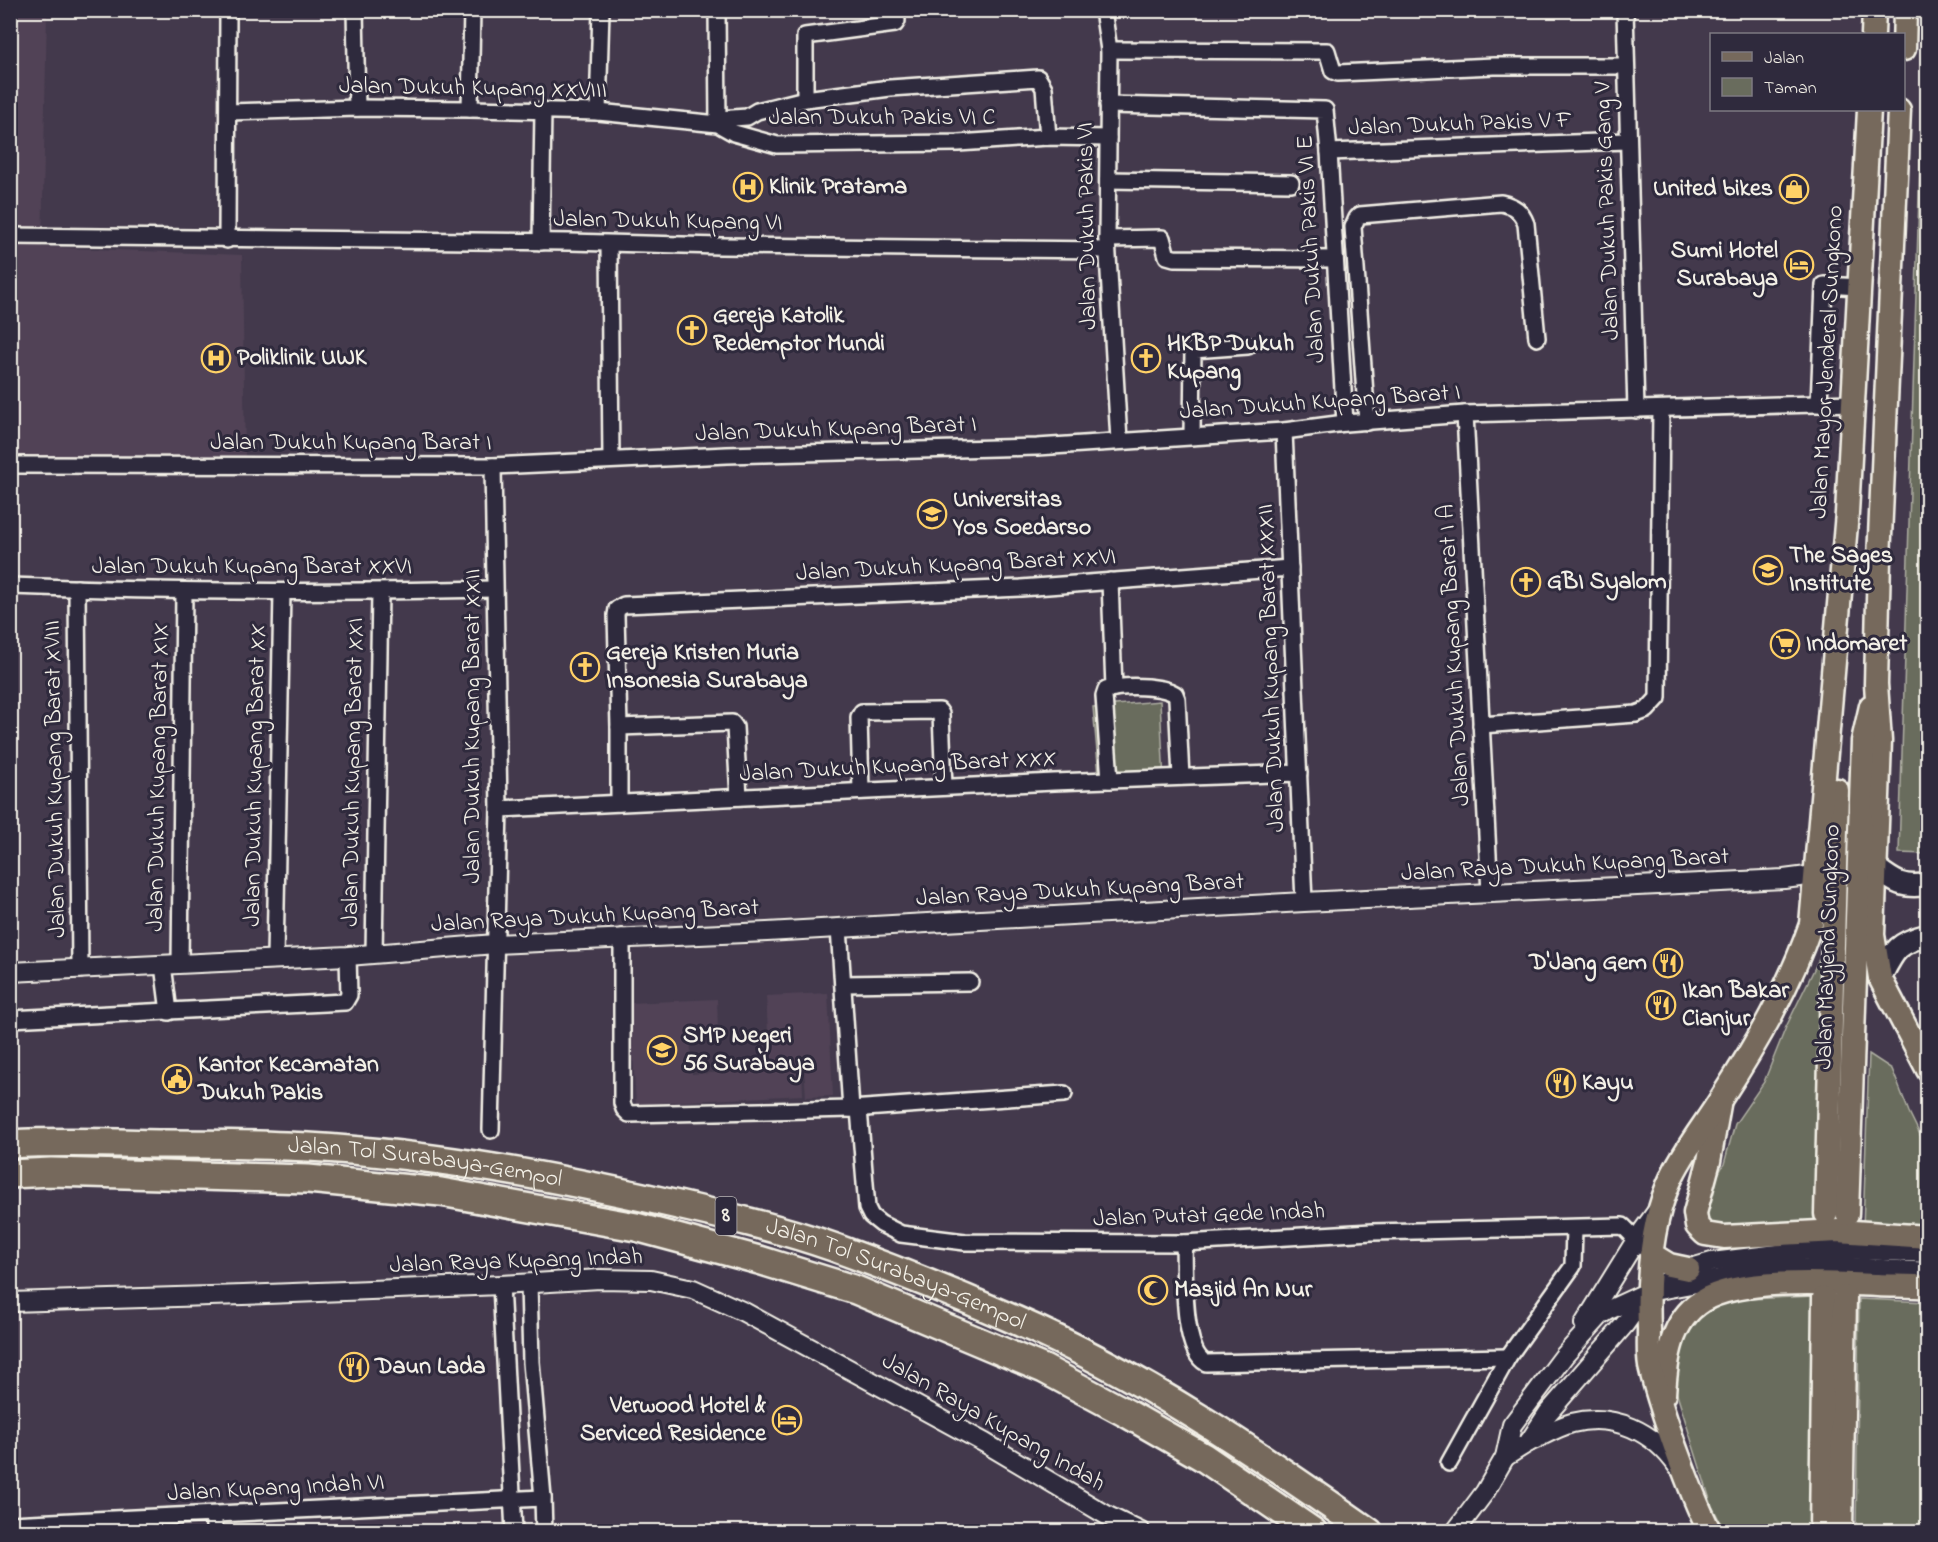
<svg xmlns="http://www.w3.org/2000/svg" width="1938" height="1542" viewBox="0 0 1938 1542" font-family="'Indie Flower',sans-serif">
<rect width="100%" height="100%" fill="#43394c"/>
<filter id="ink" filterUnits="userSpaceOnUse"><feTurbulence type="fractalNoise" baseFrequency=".0167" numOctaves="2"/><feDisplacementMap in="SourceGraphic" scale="12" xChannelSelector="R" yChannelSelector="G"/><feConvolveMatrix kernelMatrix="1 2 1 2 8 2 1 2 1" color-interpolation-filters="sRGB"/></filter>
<g filter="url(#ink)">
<g fill="#514356">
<polygon points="11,11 47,11 42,247 242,255 245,460 11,456"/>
<polygon points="828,993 833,1096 806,1097 804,1066 770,1068 766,996"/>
<polygon points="717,999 718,1031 690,1032 692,1074 802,1068 803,1095 636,1104 630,1003"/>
</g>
<g fill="#696c5d" stroke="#aeaea2" stroke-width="1.5">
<polygon points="1921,129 1927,129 1927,854 1899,853"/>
<polygon points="1160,701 1164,782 1100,786 1093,707"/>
<polygon points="1820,957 1815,1227 1710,1234 1697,1211 1724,1164 1735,1124 1764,1082 1786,1027"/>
<polygon points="1869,1054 1892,1069 1909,1112 1927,1149 1927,1235 1863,1228"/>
<polygon points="1815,1296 1811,1531 1725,1531 1712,1506 1669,1369 1681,1330 1713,1303 1751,1299"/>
<polygon points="1859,1299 1927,1302 1927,1510 1916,1531 1856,1531"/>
</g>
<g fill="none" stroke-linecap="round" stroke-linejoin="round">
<g stroke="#f4f1e8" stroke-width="20">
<g id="minor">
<polyline points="355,10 357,108"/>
<polyline points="717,10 718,124"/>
<polyline points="1103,10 1109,50 1107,239 1119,440"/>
<polyline points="1625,10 1636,410"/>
<polyline points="1109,50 1327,51 1333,71 1338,73 1494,66 1626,66"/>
<polyline points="805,99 805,36 895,24 897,21 896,10"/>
<polyline points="1108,105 1325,110 1329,152 1345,423"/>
<polyline points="470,109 472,10"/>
<polyline points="228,112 357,108 470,109 598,112 718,124 734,133 777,145 958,143 1048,137 1108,138"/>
<polyline points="598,112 601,10"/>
<polyline points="719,119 747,117 757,111 805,99 890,88 1038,78 1044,88 1048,137"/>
<polyline points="1329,152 1627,141"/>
<polyline points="1108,180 1291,183"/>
<polyline points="10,236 569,242 720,246 1107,250"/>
<polyline points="1107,239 1162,238 1167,256 1174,258 1335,259"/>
<polyline points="227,240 228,10"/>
<polyline points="541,242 543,110"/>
<polyline points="609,244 611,459"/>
<polyline points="1819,404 1824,285 1860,287"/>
<polyline points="1465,414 1490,893"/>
<path d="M1367,422L1353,227L1357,218L1360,215L1501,203C1515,206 1521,211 1526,224L1537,338"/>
<polyline points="1284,431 1304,902"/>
<polyline points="1192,435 1193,350 1248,346"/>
<polyline points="10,465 493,466 727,455 1037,447 1284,431 1345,423 1465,414 1853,403"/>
<polyline points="1110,581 1114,688"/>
<path d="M10,586C172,592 333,593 494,589"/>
<polyline points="77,588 80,970"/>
<polyline points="1481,725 1636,714 1647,710 1658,698 1661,409"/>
<polyline points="619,727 732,723 735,727 739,797"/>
<path d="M1110,780L1104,696L1106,690C1122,685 1161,685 1175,694L1177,699L1181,777"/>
<polyline points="861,791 859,717 862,712 939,711 941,714 944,787"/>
<polyline points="619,803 619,727 616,615 617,609 624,605 1021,588 1290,568"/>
<polyline points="499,809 1054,782 1299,773"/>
<polyline points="839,928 851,1109 1064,1094"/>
<polyline points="622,937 622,1103 624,1109 629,1114 851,1109"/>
<polyline points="374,953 380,592"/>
<polyline points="275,958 282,592"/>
<polyline points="180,964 184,591"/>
<polyline points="163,965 169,1012"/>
<polyline points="843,984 970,982"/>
<polyline points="10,1019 345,1002 349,995 348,956"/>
<polyline points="859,1109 867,1208 871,1216 881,1224 901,1234 965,1242 1184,1243 1372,1232 1623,1226 1644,1247"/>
<polyline points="491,1130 499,809 493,466"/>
<path d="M1184,1243C1185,1269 1181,1351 1206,1363L1508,1357"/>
<polyline points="529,1283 531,1362 543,1498 544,1532"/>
<polyline points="501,1285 514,1532"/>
<polyline points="1449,1463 1508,1357 1573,1266 1574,1228"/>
<polyline points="10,1524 543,1498"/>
<polyline points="214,1532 214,1515"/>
</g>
</g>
<g stroke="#f4f1e8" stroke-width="22">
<g id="tertiary">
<polyline points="10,972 348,956 495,944 767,932 1304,902 1784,879 1815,875"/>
<polyline points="10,1302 243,1295 501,1285 600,1279 651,1280 693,1289 744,1312 985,1443 1108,1516 1141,1532"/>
<polyline points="1584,1324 1636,1240 1657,1211"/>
<path d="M1529,1442C1544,1435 1557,1427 1572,1423C1614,1412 1654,1432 1678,1467"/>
<polyline points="1505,1457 1529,1442 1548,1413 1625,1324 1648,1292 1756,1272 1837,1266 1928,1272"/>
<polyline points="1455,1532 1485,1492 1505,1457 1512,1425 1564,1356 1600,1316 1611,1309 1648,1292 1688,1269 1712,1262 1802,1251 1838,1249 1928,1253"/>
</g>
</g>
<g stroke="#f4f1e8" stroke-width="26">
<g id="secondary">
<path d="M1876,868C1894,882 1904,889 1928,884"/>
<path d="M1880,978C1894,951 1896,943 1928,935"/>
</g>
</g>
<g stroke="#f4f1e8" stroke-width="27">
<g id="primary">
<polyline points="1873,34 1874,10"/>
<polyline points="1904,49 1905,10"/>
<polyline points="1899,110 1879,559 1876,684 1880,741 1873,935 1880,978 1928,1070"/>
<polyline points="1719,1105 1709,1161 1695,1213 1697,1226 1705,1234 1724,1237 1838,1231 1928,1237"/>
<polyline points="1826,1214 1837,790"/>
<polyline points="1847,1214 1863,741 1871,706"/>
<polyline points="1651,1254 1669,1265 1688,1269"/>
<path d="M1664,1394C1666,1361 1670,1321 1702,1301C1739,1277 1833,1283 1877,1285C1894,1286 1911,1285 1928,1287"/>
<path d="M1710,1532C1695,1503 1685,1474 1674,1444C1665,1418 1656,1392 1650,1366C1648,1354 1649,1341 1649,1329C1647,1278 1650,1221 1673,1174C1687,1146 1706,1123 1722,1097C1757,1043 1790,986 1811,924L1847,513L1869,110"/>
<polyline points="1821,1532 1824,1298"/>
<polyline points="1841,1532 1845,1297"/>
</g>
</g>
<g stroke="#f4f1e8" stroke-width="32">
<g id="motorway">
<path id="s1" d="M10,1144C61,1141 112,1143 163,1144C204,1144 245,1144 286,1146C414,1151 541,1174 665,1202C722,1215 779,1228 833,1247C894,1269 956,1294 1015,1320C1142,1375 1257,1453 1369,1532"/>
<polyline points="10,1174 51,1172 308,1179 441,1192 636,1227 759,1260 856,1290 1044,1369 1128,1414 1203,1457 1313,1532"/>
</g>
</g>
<use href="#minor" stroke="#2f2a3d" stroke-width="15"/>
<use href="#tertiary" stroke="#2f2a3d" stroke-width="18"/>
<use href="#secondary" stroke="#2f2a3d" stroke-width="21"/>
<use href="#primary" stroke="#76695c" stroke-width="22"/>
<use href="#motorway" stroke="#76695c" stroke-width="27"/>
</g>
</g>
<defs>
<g id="hospital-ring" transform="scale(1.5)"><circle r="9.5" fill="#2f2a3d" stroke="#ffd166" stroke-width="1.5"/><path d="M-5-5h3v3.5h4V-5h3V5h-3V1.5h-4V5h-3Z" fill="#ffd166"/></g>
<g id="shop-ring" transform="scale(1.5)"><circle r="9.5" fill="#2f2a3d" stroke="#ffd166" stroke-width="1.5"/><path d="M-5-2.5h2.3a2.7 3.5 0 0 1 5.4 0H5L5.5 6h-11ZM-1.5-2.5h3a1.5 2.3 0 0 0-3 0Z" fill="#ffd166"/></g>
<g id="hotel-ring" transform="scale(1.5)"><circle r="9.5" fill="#2f2a3d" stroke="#ffd166" stroke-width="1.5"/><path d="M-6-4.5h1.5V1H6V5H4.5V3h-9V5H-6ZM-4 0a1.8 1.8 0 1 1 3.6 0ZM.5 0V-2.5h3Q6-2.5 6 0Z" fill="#ffd166"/></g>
<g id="church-ring" transform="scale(1.5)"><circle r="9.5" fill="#2f2a3d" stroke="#ffd166" stroke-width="1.5"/><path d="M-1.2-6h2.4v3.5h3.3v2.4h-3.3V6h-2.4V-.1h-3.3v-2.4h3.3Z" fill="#ffd166"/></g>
<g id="university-ring" transform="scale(1.5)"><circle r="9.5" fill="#2f2a3d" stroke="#ffd166" stroke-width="1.5"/><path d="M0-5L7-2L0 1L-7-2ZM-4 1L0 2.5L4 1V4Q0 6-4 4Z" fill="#ffd166"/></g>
<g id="supermarket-ring" transform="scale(1.5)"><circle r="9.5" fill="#2f2a3d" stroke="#ffd166" stroke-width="1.5"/><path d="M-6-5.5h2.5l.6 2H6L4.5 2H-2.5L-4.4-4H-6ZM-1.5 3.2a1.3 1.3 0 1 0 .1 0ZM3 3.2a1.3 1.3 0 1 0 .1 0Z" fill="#ffd166"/></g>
<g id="restaurant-ring" transform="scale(1.5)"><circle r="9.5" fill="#2f2a3d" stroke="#ffd166" stroke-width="1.5"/><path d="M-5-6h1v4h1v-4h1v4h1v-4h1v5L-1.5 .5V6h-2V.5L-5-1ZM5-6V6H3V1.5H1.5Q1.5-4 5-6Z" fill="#ffd166"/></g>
<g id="school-ring" transform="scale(1.5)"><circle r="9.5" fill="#2f2a3d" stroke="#ffd166" stroke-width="1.5"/><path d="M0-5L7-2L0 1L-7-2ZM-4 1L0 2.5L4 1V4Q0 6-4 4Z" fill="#ffd166"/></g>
<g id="civic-ring" transform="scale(1.5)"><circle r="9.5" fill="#2f2a3d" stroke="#ffd166" stroke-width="1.5"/><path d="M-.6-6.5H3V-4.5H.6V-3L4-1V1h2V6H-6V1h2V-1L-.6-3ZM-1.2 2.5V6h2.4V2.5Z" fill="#ffd166"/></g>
<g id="mosque-ring" transform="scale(1.5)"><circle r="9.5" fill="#2f2a3d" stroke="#ffd166" stroke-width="1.5"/><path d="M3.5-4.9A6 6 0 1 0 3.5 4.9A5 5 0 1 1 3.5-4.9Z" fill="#ffd166"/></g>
</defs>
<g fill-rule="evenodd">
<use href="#hospital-ring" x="748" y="187"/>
<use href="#shop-ring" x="1794" y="189"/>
<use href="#hotel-ring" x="1799" y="265"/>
<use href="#church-ring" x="692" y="330"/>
<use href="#hospital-ring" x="216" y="358"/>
<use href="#church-ring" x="1146" y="358"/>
<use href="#university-ring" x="932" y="514"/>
<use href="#university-ring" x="1768" y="570"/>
<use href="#church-ring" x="1526" y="582"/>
<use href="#supermarket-ring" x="1785" y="644"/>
<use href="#church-ring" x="585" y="667"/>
<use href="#restaurant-ring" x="1668" y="963"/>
<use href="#restaurant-ring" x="1661" y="1005"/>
<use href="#school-ring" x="662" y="1050"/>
<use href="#civic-ring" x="177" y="1079"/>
<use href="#restaurant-ring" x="1561" y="1083"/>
<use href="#mosque-ring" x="1153" y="1290"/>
<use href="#restaurant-ring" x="354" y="1367"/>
<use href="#hotel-ring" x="787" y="1420"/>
</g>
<g text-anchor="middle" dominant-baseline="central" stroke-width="6" stroke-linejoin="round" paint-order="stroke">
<rect fill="#2f2a3d" stroke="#b9b5b5" stroke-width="1.5" x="715.5" y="1197" width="21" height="38" rx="4.5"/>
<g font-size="22" font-weight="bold" fill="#f4f1e8">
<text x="726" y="1216">8</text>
</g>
<g font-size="24" fill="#f4f1e8" stroke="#2f2a3d">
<text transform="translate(473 89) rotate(1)">Jalan Dukuh Kupang XXVIII</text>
<text x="882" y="118">Jalan Dukuh Pakis VI C</text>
<text transform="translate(1460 125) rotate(-2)">Jalan Dukuh Pakis V F</text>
<text transform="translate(1608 211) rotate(-92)">Jalan Dukuh Pakis Gang V</text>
<text transform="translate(668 222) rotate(1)">Jalan Dukuh Kupang VI</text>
<text transform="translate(1088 226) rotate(-91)">Jalan Dukuh Pakis VI</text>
<text transform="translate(1312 249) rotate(-93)">Jalan Dukuh Pakis VI E</text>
<text transform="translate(1828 362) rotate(-87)">Jalan Mayor Jenderal Sungkono</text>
<text transform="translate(1320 403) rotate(-4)">Jalan Dukuh Kupang Barat I</text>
<text transform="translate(836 430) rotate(-2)">Jalan Dukuh Kupang Barat I</text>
<text x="351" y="443">Jalan Dukuh Kupang Barat I</text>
<text transform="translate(956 566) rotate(-3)">Jalan Dukuh Kupang Barat XXVI</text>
<text x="252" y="567">Jalan Dukuh Kupang Barat XXVI</text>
<text transform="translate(1455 655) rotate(-93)">Jalan Dukuh Kupang Barat I A</text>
<text transform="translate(1272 668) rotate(-92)">Jalan Dukuh Kupang Barat XXXII</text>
<text transform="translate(473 726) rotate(-90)">Jalan Dukuh Kupang Barat XXII</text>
<text transform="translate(898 767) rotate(-3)">Jalan Dukuh Kupang Barat XXX</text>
<text transform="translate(354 772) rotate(-89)">Jalan Dukuh Kupang Barat XXI</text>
<text transform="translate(256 775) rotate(-89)">Jalan Dukuh Kupang Barat XX</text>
<text transform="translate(159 777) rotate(-89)">Jalan Dukuh Kupang Barat XIX</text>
<text transform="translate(56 779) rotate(-91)">Jalan Dukuh Kupang Barat XVIII</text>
<text transform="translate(1565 866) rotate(-3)">Jalan Raya Dukuh Kupang Barat</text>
<text transform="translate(1080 891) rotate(-3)">Jalan Raya Dukuh Kupang Barat</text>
<text transform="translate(595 917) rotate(-3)">Jalan Raya Dukuh Kupang Barat</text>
<text transform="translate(1829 947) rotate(-88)">Jalan Mayjend Sungkono</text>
<text stroke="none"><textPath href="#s1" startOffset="416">Jalan Tol Surabaya–Gempol</textPath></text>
<text transform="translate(1209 1216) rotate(-2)">Jalan Putat Gede Indah</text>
<text transform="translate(516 1262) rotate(-2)">Jalan Raya Kupang Indah</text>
<text stroke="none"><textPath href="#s1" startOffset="902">Jalan Tol Surabaya–Gempol</textPath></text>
<text transform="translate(993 1423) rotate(30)">Jalan Raya Kupang Indah</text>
<text transform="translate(276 1489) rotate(-3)">Jalan Kupang Indah VI</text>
</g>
<g font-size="24" font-weight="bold" fill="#f4f1e8" stroke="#2f2a3d" text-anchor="start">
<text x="769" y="187">Klinik Pratama</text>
<text x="1773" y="189" text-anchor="end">United bikes</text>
<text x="1778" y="251" text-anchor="end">Sumi Hotel<tspan x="1778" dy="28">Surabaya</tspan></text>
<text x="713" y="316">Gereja Katolik<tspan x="713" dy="28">Redemptor Mundi</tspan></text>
<text x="1167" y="344">HKBP Dukuh<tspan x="1167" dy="28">Kupang</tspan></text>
<text x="237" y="358">Poliklinik UWK</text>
<text x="953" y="500">Universitas<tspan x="953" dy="28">Yos Soedarso</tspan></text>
<text x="1789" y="556">The Sages<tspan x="1789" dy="28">Institute</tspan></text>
<text x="1547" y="582">GBI Syalom</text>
<text x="1806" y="644">Indomaret</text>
<text x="606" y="653">Gereja Kristen Muria<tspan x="606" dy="28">Insonesia Surabaya</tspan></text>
<text x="1647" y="963" text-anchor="end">D'Jang Gem</text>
<text x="1682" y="991">Ikan Bakar<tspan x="1682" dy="28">Cianjur</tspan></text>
<text x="683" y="1036">SMP Negeri<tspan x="683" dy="28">56 Surabaya</tspan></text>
<text x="198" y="1065">Kantor Kecamatan<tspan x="198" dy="28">Dukuh Pakis</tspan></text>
<text x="1582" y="1083">Kayu</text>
<text x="1174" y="1290">Masjid An Nur</text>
<text x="375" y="1367">Daun Lada</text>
<text x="766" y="1406" text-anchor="end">Verwood Hotel &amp;<tspan x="766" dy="28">Serviced Residence</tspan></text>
</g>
</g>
<rect width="1938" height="1542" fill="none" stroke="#2f2a3d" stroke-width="36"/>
<rect x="18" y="18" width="1902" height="1506" fill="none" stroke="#f4f1e8" stroke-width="2" filter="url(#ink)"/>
<rect x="1710" y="33" width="195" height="78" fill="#2f2a3d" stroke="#7e7a81" stroke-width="1.5"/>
<rect x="1722" y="52" width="30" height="9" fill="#76695c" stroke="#7e7a81" stroke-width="1.5"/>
<text x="1764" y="63" font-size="18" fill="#f4f1e8">Jalan</text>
<rect x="1722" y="78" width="30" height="18" fill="#696c5d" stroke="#7e7a81" stroke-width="1.5"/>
<text x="1764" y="93" font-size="18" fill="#f4f1e8">Taman</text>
</svg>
